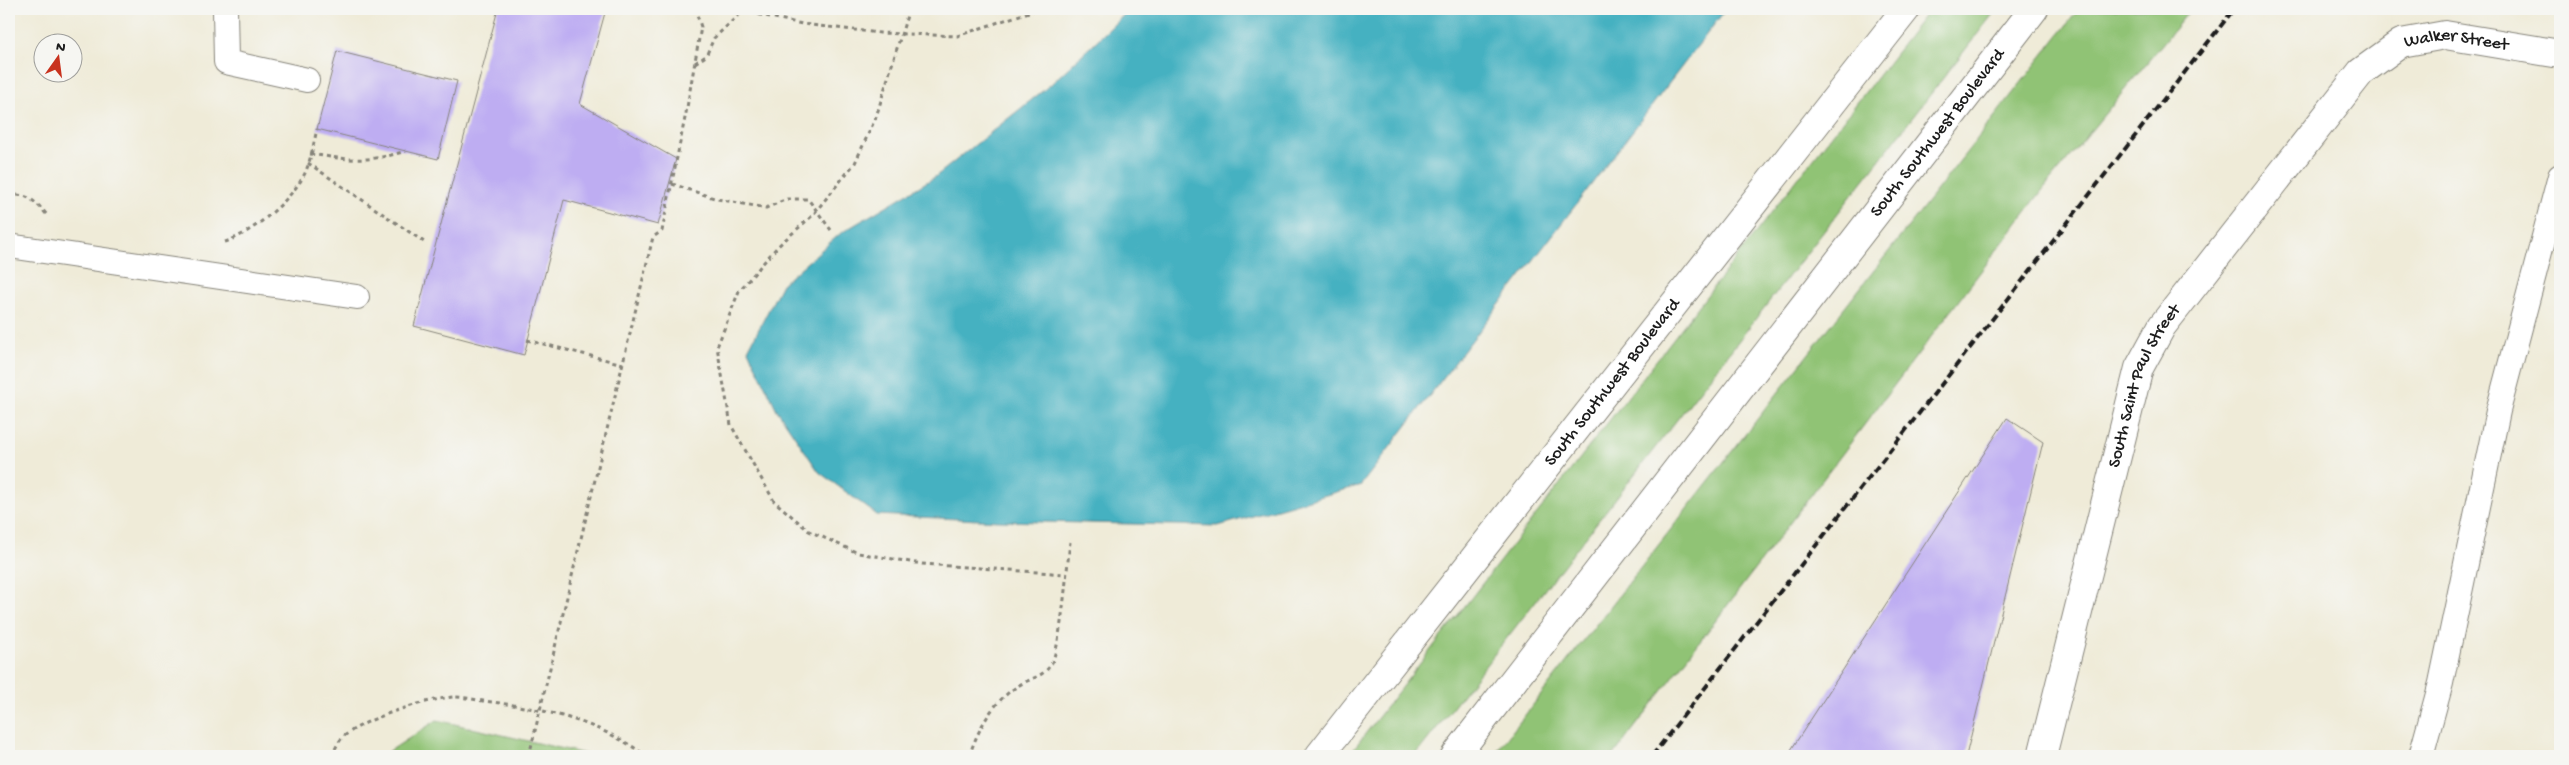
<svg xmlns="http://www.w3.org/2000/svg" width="2569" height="765" viewBox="0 0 2569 765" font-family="'Gochi Hand',sans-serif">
<rect width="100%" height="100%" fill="#f6f6f2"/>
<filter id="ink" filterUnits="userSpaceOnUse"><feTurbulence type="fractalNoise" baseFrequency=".02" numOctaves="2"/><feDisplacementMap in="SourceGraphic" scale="10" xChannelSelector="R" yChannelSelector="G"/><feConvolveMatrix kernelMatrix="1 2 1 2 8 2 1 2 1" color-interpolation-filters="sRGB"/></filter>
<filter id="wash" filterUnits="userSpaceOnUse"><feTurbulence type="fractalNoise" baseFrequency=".0096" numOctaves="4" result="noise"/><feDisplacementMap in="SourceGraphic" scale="20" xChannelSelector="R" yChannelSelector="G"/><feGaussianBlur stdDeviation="1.12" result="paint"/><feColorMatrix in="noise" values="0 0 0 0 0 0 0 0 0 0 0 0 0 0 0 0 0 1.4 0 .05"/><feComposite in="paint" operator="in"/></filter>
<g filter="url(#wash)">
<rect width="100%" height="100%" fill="#efebd8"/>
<g fill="#90c374" stroke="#567048">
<polygon points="1930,9 1997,9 1415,756 1348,756"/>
<polygon points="2079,9 2191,9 2044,188 1613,756 1493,756"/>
<polygon points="437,720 594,756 382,756"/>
</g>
<polygon fill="#44b1c1" stroke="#30666e" points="1130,9 1726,9 1361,485 1218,526 1000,521 877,515 819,472 777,410 748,350 782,284 841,233 935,177 1050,85"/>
<g id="blocks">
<g fill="#beadf2">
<polygon points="498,9 606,9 580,104 676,159 658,225 564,200 524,355 414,326"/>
<polygon points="337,51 457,81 438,159 317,129"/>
<polygon points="2007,418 2043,442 1966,756 1787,756"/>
</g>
</g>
</g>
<g filter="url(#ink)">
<use href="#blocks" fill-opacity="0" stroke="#86847a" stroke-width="1"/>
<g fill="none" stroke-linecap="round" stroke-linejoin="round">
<g stroke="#86847a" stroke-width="26">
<g id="lane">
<polyline points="225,9 226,62 307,80"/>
<polyline points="9,246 357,297"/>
<polyline points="2421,756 2441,683 2498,411 2560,176"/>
</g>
</g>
<g stroke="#86847a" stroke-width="30">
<g id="street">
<path id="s1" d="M2042,756L2139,368L2162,326L2361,72L2401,43L2445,35L2560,54"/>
</g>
</g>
<g stroke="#86847a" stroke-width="30">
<g id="secondary">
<path id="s2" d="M1319,756L1906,9"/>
<path id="s3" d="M1455,756L2034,9"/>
</g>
</g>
<g stroke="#86847a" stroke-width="3" stroke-dasharray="4 4" stroke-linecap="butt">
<polyline points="909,9 876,117 855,163 812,216 778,246 739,291 717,347 731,425 774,501 809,531 858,553 922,564 1066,574"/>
<polyline points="695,63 706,56 714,38 743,11 802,24 880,33 957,36 1038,9"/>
<path d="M310,154C351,160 365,163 406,151"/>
<polyline points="308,163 424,242"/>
<polyline points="672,184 717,199 766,208 787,199 808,199 831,230"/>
<path d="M9,196C27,192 36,202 47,215"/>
<path d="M225,242C253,233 294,198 306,171C311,158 314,142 317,129"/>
<polyline points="527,340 623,364"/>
<path d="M331,756C335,750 338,742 343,737C365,718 424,700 453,697C463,697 473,699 483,701C539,707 601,722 646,756"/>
<polyline points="529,756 653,237 662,231 686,113 701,27 695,9"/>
<path d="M969,756C979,728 992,702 1018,686C1030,678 1041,678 1050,666C1061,651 1067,566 1070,542"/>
</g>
<use href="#lane" stroke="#fff" stroke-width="24"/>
<use href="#street" stroke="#fff" stroke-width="28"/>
<use href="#secondary" stroke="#fff" stroke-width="28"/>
<polyline stroke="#1c1c1c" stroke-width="4" stroke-dasharray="8 4" stroke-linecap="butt" points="1652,756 2234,9"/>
</g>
</g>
<g text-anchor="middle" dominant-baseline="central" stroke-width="4.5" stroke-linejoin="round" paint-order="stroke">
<g font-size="18" fill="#1c1c1c" stroke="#f6f6f2">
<text stroke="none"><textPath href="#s1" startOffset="876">Walker Street</textPath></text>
<text stroke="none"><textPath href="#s3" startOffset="788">South Southwest Boulevard</textPath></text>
<text stroke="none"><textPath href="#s2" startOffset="475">South Southwest Boulevard</textPath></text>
<text stroke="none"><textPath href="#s1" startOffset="385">South Saint Paul Street</textPath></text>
</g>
</g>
<rect width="2569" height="765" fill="none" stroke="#f6f6f2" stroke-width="30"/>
<g transform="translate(58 58) rotate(14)"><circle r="24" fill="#f6f6f2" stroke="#9f9f9c"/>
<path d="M0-4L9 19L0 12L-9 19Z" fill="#c8321e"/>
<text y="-8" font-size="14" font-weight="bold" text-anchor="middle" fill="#1c1c1c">N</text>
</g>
</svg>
